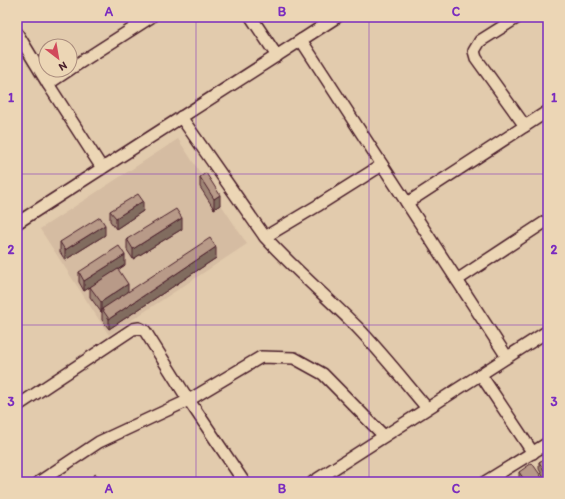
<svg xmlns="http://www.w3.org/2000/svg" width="565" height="499" viewBox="0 0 565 499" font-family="Itim,sans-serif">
<rect width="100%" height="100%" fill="#e2cbad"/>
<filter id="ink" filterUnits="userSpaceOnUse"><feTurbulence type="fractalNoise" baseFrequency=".025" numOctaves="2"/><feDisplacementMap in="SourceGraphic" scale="8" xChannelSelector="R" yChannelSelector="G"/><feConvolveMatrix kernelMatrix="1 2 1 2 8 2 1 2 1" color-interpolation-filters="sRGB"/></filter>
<g filter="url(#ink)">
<polygon fill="#d5bca2" points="178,139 247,244 109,335 40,229"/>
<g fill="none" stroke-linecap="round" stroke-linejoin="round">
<g stroke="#4a1f2b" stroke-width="14">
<g id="street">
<polyline points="251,17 277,56"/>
<polyline points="518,17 480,41 474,51 476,58 525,126"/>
<polyline points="17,33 48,84 102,168"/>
<polyline points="301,40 507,357"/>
<polyline points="70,69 151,17"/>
<polyline points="48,84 69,70"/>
<path d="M181,117L265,237C294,269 327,297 357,327C382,353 404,381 427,408"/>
<polyline points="407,203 548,111"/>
<polyline points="17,223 337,17"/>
<polyline points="265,237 317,206 382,165"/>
<polyline points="457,280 548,220"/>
<polyline points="481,375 533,453"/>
<polyline points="17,406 133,329 139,328 145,331 184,393 244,482"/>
<polyline points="39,482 99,442 189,400 261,357 294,358 323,374 384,436"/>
<polyline points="313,482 548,331"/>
<polyline points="485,482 548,443"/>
</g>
</g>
<use href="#street" stroke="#ecd6b5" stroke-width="11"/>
</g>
<g fill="#9e8475" stroke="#4a1f2b">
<polygon points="200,177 220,205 214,209 200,187"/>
<polygon points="110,211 143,211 116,229 110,221"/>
<polygon points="182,229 133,259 127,250 127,239"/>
<polygon points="105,235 65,260 60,252 60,242"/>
<polygon points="216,258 109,329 102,320 102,312 101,312 90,297 90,287 84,291 79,282 79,272 125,265 118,270 128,292"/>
<polygon points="548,457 548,482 546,482 539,469 539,462"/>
<polygon points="519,472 545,482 521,482 519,479"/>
</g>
<g fill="#816c5f" stroke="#4a1f2b">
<polygon points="220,195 220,205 214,209 214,199"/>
<polygon points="143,201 143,211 116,229 116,218"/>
<polygon points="182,218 182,229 133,259 133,249"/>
<polygon points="105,225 105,235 65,260 65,250"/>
<polygon points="216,247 216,258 109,329 109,319"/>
<polygon points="125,255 125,265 84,291 84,281"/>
<polygon points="128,284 128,294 102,309 102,312 101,312 101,302"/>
</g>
<g fill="#b89a88" stroke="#4a1f2b">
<polygon points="206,173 220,195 214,199 200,177"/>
<polygon points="138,194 143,201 116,218 110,211"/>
<polygon points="176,209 182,218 133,249 127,239"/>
<polygon points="100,217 105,225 65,250 60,242"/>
<polygon points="210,238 216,247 109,319 102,309"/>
<polygon points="119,246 125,255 84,281 79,272"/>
<polygon points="118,269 128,284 101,302 90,287"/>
<polygon points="548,457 548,477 539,462"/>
<polygon points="532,463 545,482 529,482 529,481 526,482 519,472"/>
<polygon points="95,474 107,482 90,482"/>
</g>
</g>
<path fill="none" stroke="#7b2cbf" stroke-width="1" stroke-opacity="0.55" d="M196,17V482M369,17V482M17,174H548M17,325H548"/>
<rect width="565" height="499" fill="none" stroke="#ecd6b5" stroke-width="44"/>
<g transform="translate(58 58) rotate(149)"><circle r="19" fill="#ecd6b5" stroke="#ab8d7e"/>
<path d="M0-3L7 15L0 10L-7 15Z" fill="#d1495b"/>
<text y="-6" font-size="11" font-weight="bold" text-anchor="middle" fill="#4a1f2b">N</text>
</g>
<rect x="22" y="22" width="521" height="455" fill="none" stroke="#7b2cbf" stroke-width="1.5"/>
<g font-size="13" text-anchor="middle" font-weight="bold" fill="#7b2cbf">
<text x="109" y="16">A</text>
<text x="282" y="16">B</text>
<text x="456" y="16">C</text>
<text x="11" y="102">1</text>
<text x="554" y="102">1</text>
<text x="11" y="254">2</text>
<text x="554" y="254">2</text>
<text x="11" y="406">3</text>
<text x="554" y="406">3</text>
<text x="109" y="493">A</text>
<text x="282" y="493">B</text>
<text x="456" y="493">C</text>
</g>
</svg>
